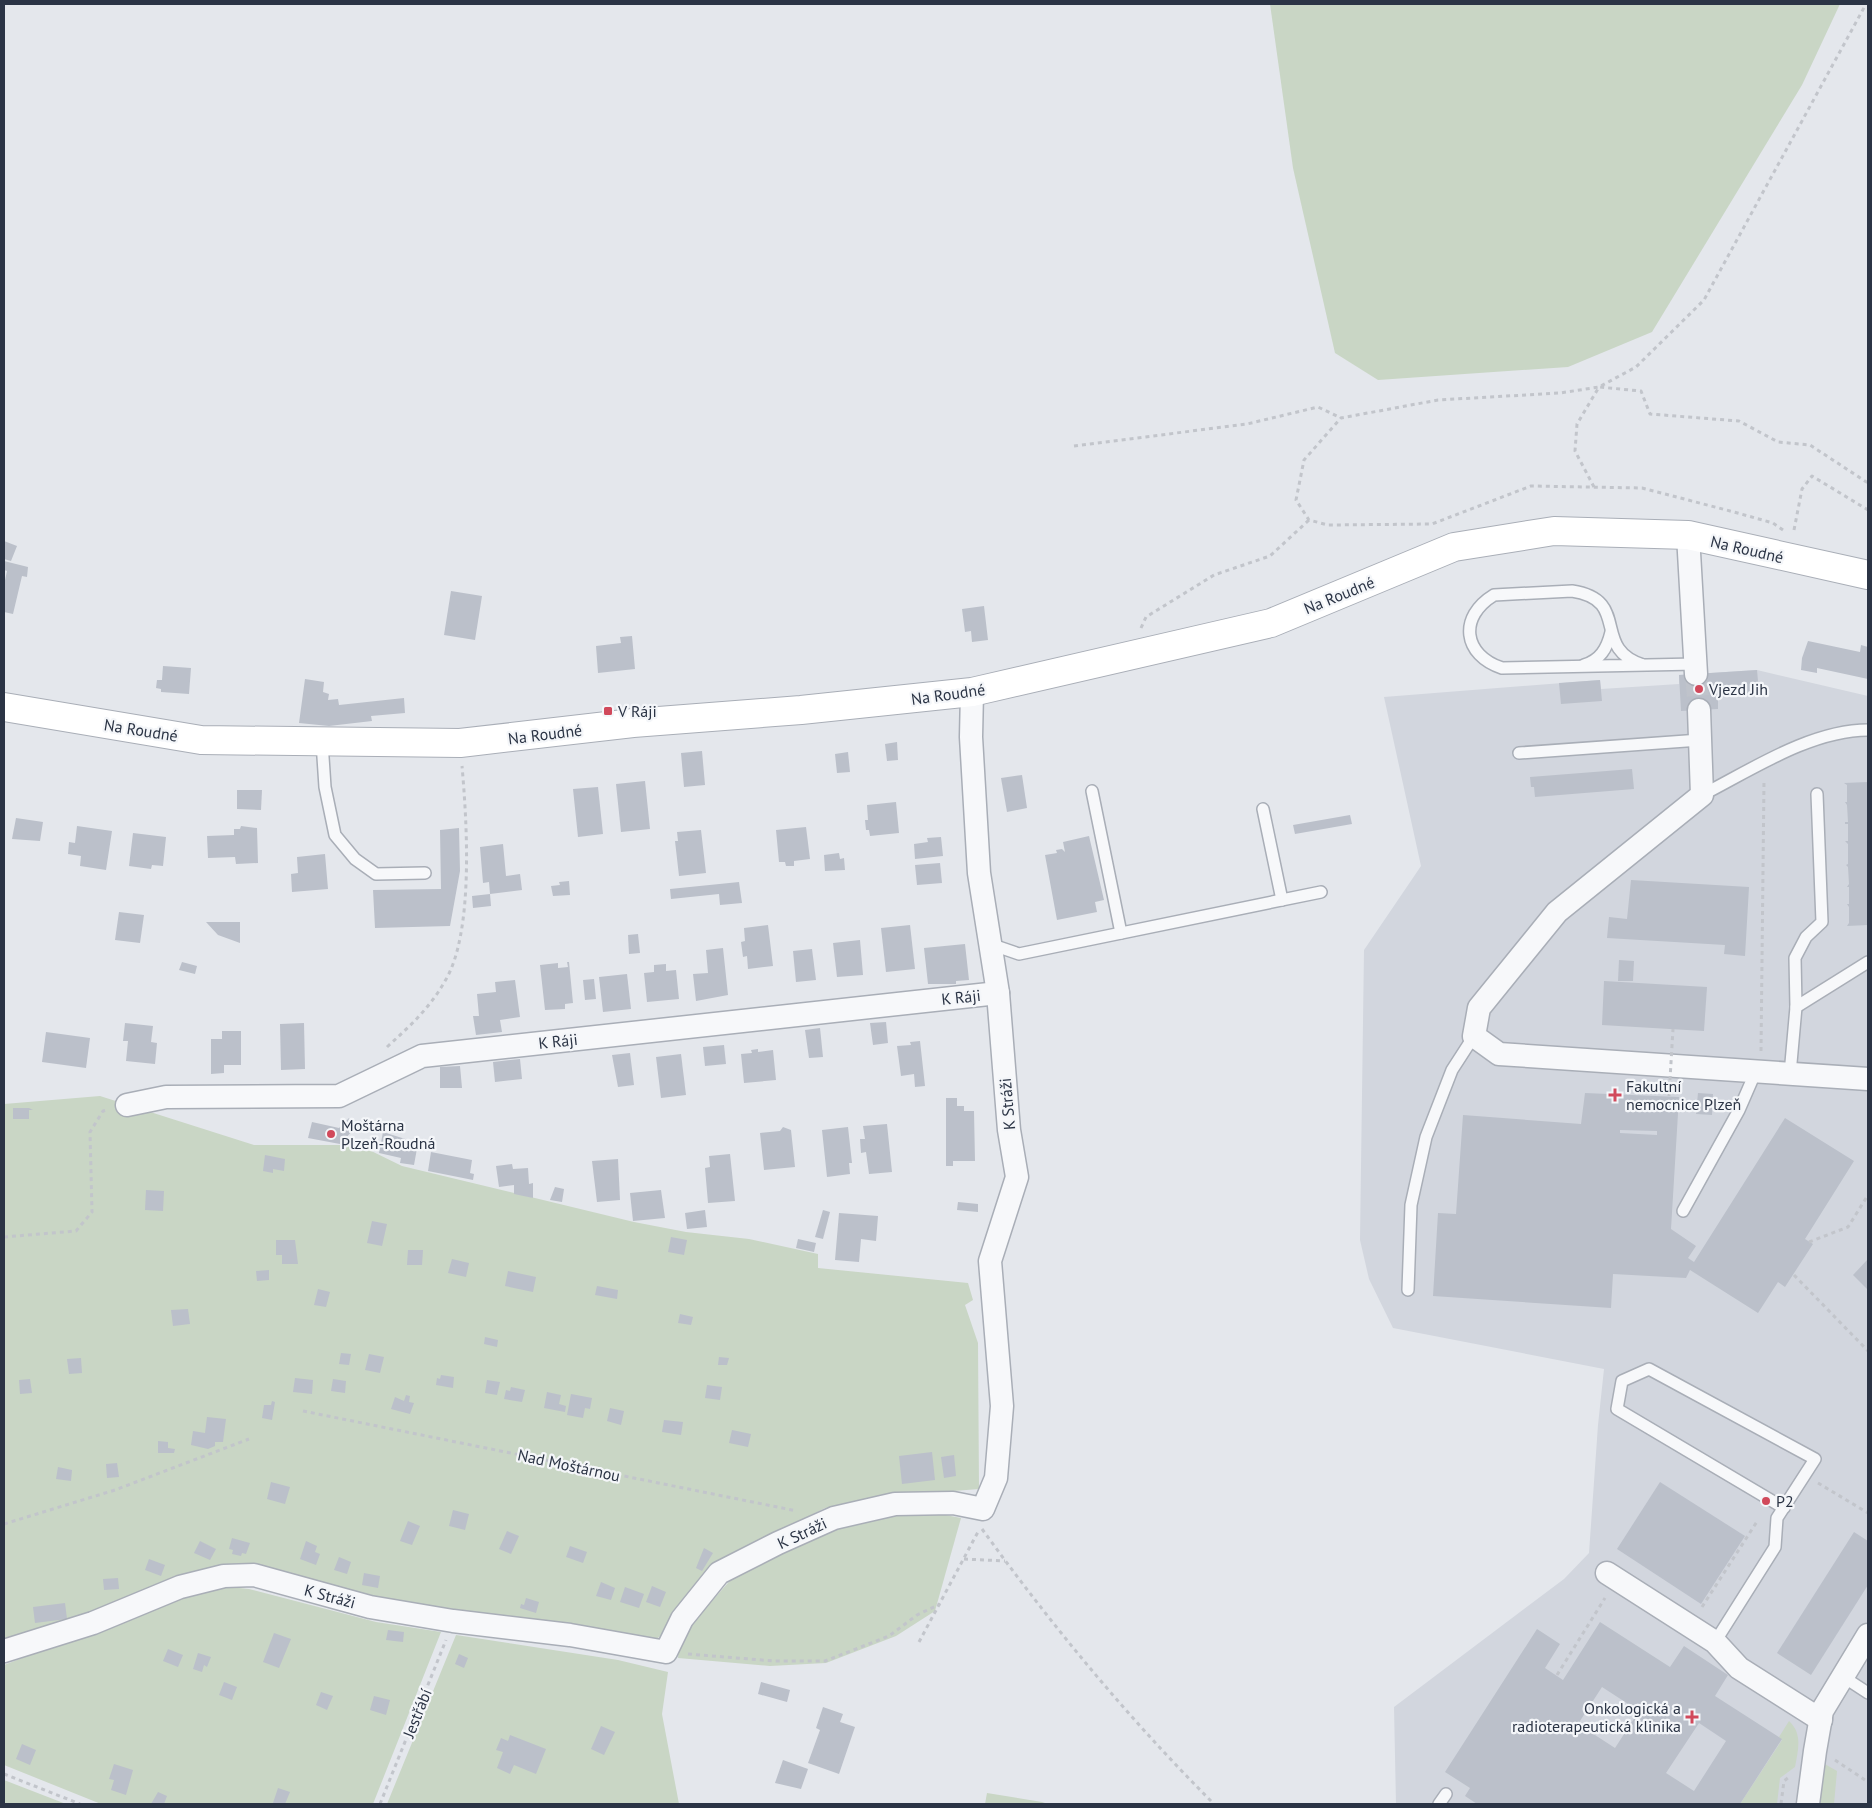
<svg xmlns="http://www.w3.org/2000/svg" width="1872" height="1808" viewBox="0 0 1872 1808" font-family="'PT Sans',sans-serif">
<rect width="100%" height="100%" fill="#e4e7ec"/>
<polygon fill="#d2d6de" points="1757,670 1868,696 1868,1804 1396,1804 1394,1707 1564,1579 1589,1553 1598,1425 1604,1369 1393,1328 1369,1279 1360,1240 1364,950 1421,866 1384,697 1600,680 1601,689 1679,684 1679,675"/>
<g fill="#c9d6c5">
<polygon points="1270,4 1840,4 1802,85 1652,332 1568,367 1378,380 1335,353 1293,168"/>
<polygon points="100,1096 254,1145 359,1145 402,1166 634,1222 686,1232 749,1239 818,1254 818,1268 968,1283 973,1300 965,1305 978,1343 979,1489 903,1495 825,1508 709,1566 664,1633 653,1642 433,1614 252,1567 213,1567 84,1614 4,1640 4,1104"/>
<polygon points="920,1510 961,1518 935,1611 896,1636 826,1663 770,1666 678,1658 679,1638 735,1575 830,1526"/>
<polygon points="211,1585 249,1589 376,1622 441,1632 373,1804 101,1804 4,1765 4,1665"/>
<polygon points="456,1635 618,1660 668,1672 662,1714 679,1804 387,1804"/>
<path d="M1789,1721C1803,1734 1798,1750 1795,1767L1780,1778L1777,1804H1740L1782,1740L1779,1737Z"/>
<polygon points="1823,1763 1837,1771 1834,1804 1818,1804"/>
<polygon points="4,1780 66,1804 4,1804"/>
<polygon points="987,1793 1042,1802 1048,1804 985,1804"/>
</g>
<g fill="#bbc0ca" fill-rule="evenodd">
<polygon points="4,541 17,546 11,561 4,559"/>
<polygon points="4,561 28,567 27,577 22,576 13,614 4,612 4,585 7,571 4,570"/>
<polygon points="451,591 482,596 475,640 444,635"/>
<polygon points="984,606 988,640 972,642 971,631 965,632 962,609"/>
<polygon points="632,636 635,669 598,673 596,646 621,643 620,637"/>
<polygon points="1808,641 1860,652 1861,645 1868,647 1868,679 1817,668 1817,673 1801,670 1802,658"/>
<polygon points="163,666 191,668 189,694 161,692 161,689 156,688 157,680 162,680"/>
<polygon points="1757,670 1759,692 1718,695 1718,709 1681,711 1679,675"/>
<polygon points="305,679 324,682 323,692 329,694 328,700 338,699 339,705 404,698 405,713 371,716 372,721 329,726 299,723"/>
<polygon points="1600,680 1602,701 1561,704 1559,683"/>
<polygon points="897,742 898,760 887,761 885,744"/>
<polygon points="702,751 705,785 684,787 681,753"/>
<polygon points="848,752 850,772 837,773 835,754"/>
<polygon points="1632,769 1634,789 1535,797 1534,787 1531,787 1530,777"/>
<polygon points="1022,775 1027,808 1007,812 1001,778"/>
<polygon points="645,781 650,829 621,832 616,784"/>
<polygon points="1868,782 1868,925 1847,926 1849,923 1849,907 1847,904 1849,904 1849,887 1847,887 1849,884 1848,867 1846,865 1848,864 1848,844 1845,841 1848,841 1848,824 1845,824 1845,822 1848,822 1847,805 1845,802 1847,802 1847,785 1844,783"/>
<polygon points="598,787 603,834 578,837 573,789"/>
<polygon points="237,790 262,790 261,810 237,809"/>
<polygon points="896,802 899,833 870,836 869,830 866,830 865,820 868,820 867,805"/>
<polygon points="1350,815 1352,824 1295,834 1293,825"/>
<polygon points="16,818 43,822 40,841 12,839"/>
<polygon points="77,826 112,831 106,870 80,866 81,856 68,854 69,842 75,843"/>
<polygon points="241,826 257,828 258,863 236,864 235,857 208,858 207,836 234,835 234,829 240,829"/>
<polygon points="806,827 810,859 794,861 794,866 786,866 785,862 779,862 776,830"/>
<polygon points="459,828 460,871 450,926 375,928 373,890 441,889 440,830"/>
<polygon points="701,830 706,873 679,876 675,841 678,841 677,832"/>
<polygon points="133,833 166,837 163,866 152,865 151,869 129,866"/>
<polygon points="1089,836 1104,900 1095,902 1097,912 1057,920 1045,855 1057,853 1056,850 1062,849 1065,852 1063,842"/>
<polygon points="941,837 943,856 915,859 914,844 928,842 927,838"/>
<polygon points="503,844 506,876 520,874 522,890 490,894 489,882 483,883 480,847"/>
<polygon points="839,853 840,859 844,858 845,870 825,871 824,855"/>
<polygon points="325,854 328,889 292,892 291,874 298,873 297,857"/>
<polygon points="940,863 942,883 917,885 915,865"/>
<polygon points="1631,880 1749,887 1745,956 1724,954 1725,945 1607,938 1609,917 1627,919"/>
<polygon points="569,881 570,895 553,896 551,886 560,885 559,882"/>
<polygon points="739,882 742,903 720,905 719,894 671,899 670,889"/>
<polygon points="490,894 491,906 473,908 472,896"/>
<polygon points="119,912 144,915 140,943 115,940"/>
<polygon points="206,922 240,922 240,943 218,935"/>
<polygon points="768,925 773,966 748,969 747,956 743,957 741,942 745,941 744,928"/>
<polygon points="910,925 915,969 886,972 881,928"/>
<polygon points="638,934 640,953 629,954 628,935"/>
<polygon points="860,940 863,975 837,977 833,943"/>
<polygon points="965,944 969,980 956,981 956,984 928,984 924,948"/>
<polygon points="723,948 728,995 696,1001 693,974 708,973 706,950"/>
<polygon points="812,949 816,980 796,982 793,951"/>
<polygon points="1619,960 1634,961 1633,981 1618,981"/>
<polygon points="182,962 197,966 195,974 179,970"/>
<polygon points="567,962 569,962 573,1003 565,1004 565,1009 545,1010 540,965 558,963 558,968 568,967"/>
<polygon points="666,964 666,971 676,970 679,999 647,1002 644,973 654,972 654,965"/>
<polygon points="627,974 631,1009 603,1012 599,977"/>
<polygon points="594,979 596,999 585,1000 583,980"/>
<polygon points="515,980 520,1017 500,1020 502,1032 476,1035 473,1016 479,1016 477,994 496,992 495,982"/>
<polygon points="1604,981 1707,987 1704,1031 1602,1025"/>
<polygon points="886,1022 888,1043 873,1045 870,1023"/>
<polygon points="125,1023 153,1026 151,1042 157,1043 155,1064 126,1061 128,1041 123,1041"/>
<polygon points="304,1023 305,1069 281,1070 280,1024"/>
<polygon points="820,1028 823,1057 809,1058 805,1030"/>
<polygon points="222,1031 241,1031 241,1065 224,1065 224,1073 211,1074 211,1039 222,1039"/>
<polygon points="46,1032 90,1038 86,1068 42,1062"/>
<polygon points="920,1041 925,1086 915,1087 914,1074 901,1076 897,1046 911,1045 910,1042"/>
<polygon points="724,1045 726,1064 705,1066 703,1047"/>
<polygon points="758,1049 758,1052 773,1050 776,1080 744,1083 741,1054 752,1053 751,1050"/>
<polygon points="630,1053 634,1085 618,1087 612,1055"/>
<polygon points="681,1054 686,1095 661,1098 656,1057"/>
<polygon points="520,1059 522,1079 495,1082 493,1062"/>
<polygon points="460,1066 462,1088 440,1088 440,1067"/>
<path d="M1585,1093L1679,1097L1671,1229L1696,1246L1688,1258L1694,1262L1785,1118L1854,1161L1805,1239L1813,1244L1785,1287L1778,1282L1758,1313L1690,1270L1686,1278L1613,1274L1611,1308L1433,1296L1438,1213L1456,1214L1463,1115L1581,1124ZM1620,1130L1657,1131V1135L1620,1133Z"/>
<polygon points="1698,1093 1713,1094 1712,1115 1696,1114"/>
<polygon points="946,1098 957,1098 957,1106 964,1106 964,1111 974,1111 975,1161 953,1161 953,1166 946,1166"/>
<polygon points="13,1108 29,1108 33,1110 29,1110 29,1119 13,1119"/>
<polygon points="349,1118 357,1126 340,1144 308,1138 312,1122 339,1128"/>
<polygon points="887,1124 892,1172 869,1174 866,1152 861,1153 860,1139 865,1139 863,1126"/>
<polygon points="783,1127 791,1130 795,1167 764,1170 760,1133 780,1131"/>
<polygon points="848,1127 852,1163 849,1163 850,1174 827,1177 822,1130"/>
<polygon points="383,1132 418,1143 414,1165 400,1163 401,1158 379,1153"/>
<polygon points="431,1152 472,1160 470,1173 474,1174 473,1180 428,1171"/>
<polygon points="730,1154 735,1201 708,1203 705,1168 710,1167 709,1156"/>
<polygon points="265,1155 285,1159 284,1171 273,1169 273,1173 263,1171"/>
<polygon points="618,1159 620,1200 597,1202 592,1161"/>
<polygon points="512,1164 513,1169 528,1168 529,1184 533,1183 533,1198 514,1194 514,1185 499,1187 496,1166"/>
<polygon points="555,1187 564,1189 562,1202 550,1200"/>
<polygon points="146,1190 164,1191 163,1211 145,1210"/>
<polygon points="661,1190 665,1218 633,1221 630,1193"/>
<polygon points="958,1202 978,1204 978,1212 957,1210"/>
<polygon points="705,1210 707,1227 687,1229 685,1213"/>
<polygon points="823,1210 830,1212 823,1239 815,1237"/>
<polygon points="839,1213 878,1216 876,1241 861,1239 859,1262 835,1260"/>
<polygon points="372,1221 387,1224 382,1246 367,1243"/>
<polygon points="671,1237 687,1240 684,1255 668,1252"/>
<polygon points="798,1239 816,1243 814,1252 796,1248"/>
<polygon points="276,1240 295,1240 298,1264 282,1264 282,1255 276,1255"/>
<polygon points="408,1250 423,1250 422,1265 407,1265"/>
<polygon points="452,1259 469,1263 466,1277 448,1273"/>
<polygon points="1868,1259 1868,1290 1853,1275"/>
<polygon points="269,1270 269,1280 257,1281 256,1271"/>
<polygon points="508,1271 536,1277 533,1292 505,1286"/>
<polygon points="597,1286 618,1290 617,1299 595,1295"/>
<polygon points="318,1289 330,1292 326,1307 314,1305"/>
<polygon points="188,1309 190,1324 173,1326 171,1310"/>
<polygon points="680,1314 693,1317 691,1325 678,1323"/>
<polygon points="485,1337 498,1340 497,1347 484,1344"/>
<polygon points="341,1353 351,1354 349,1365 339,1364"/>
<polygon points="369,1354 384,1357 380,1373 365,1370"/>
<polygon points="719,1357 729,1358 727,1365 718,1365"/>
<polygon points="81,1358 82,1373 69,1374 67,1359"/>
<polygon points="441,1375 454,1377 453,1388 436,1385 437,1378 440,1379"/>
<polygon points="295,1378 313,1380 312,1394 293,1392"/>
<polygon points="30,1379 32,1393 20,1394 19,1380"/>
<polygon points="333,1379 346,1381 345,1393 331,1391"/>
<polygon points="487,1380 500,1382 497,1395 485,1393"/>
<polygon points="707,1385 722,1387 720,1400 705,1398"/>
<polygon points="511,1387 525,1390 522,1402 504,1399 506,1390 510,1391"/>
<polygon points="547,1392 561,1395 559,1404 566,1406 565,1412 544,1408"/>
<polygon points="571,1394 592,1398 590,1409 585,1408 583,1418 567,1415"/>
<polygon points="406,1395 410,1396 409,1402 414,1403 410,1414 391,1409 395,1397 404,1401"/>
<polygon points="272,1401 275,1402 272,1420 262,1418 264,1405 271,1405"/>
<polygon points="610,1408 624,1411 621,1425 607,1421"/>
<polygon points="207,1417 226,1419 223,1442 215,1442 215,1446 208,1449 191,1445 193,1431 205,1433"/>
<polygon points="664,1420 683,1422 681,1435 662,1432"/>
<polygon points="732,1430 751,1434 748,1447 729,1443"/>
<polygon points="158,1441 168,1442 168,1448 175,1449 174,1453 158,1453"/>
<polygon points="932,1452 935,1480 902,1484 899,1456"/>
<polygon points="954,1455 956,1476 944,1478 941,1457"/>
<polygon points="117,1463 119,1477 107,1478 106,1464"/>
<polygon points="58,1467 72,1470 71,1481 56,1479"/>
<polygon points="271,1482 290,1487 285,1504 267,1499"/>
<polygon points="1660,1482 1745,1536 1701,1604 1617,1549"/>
<polygon points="453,1510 469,1514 465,1530 449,1526"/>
<polygon points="408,1521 420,1526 412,1545 400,1541"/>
<polygon points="507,1531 519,1536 511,1554 499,1549"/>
<polygon points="1854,1532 1868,1541 1868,1585 1811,1675 1777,1653"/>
<polygon points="232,1538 250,1543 246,1554 242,1553 241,1556 232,1554 233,1550 229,1549"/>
<polygon points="200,1541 216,1549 210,1560 194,1553"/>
<polygon points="306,1541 317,1546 315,1552 320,1554 316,1565 300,1559"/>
<polygon points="570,1546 587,1552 583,1563 566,1557"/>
<polygon points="704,1548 713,1553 702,1571 696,1568"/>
<polygon points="339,1557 351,1562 347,1574 334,1570"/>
<polygon points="149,1559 165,1565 161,1576 145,1570"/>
<polygon points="364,1573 380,1576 378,1588 362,1585"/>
<polygon points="118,1578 119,1589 104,1590 103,1579"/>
<polygon points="601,1582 615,1588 611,1600 596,1596"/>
<polygon points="652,1586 666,1592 660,1607 646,1602"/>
<polygon points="625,1587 644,1594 639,1608 620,1602"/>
<polygon points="526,1598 539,1602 536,1613 520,1608 521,1604 524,1605"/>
<polygon points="65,1603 67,1619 35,1623 33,1607"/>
<path d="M1600,1622L1670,1667L1684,1646L1728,1675L1715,1696L1782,1739L1740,1804H1477L1465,1796L1470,1788L1445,1772L1537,1629L1560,1644L1545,1668L1563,1680ZM1602,1687L1639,1711L1615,1748L1578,1724ZM1699,1723L1726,1741L1694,1791L1666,1773Z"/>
<polygon points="388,1630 404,1632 403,1642 386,1640"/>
<polygon points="274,1633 291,1639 279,1668 263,1662"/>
<polygon points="168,1649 183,1655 178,1667 163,1661"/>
<polygon points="198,1653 211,1657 207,1667 204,1665 202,1672 193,1669"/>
<polygon points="459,1654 468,1658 464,1668 455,1664"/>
<polygon points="224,1682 237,1687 232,1700 219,1695"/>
<polygon points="761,1682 790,1690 787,1702 758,1694"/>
<polygon points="321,1692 333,1696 327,1710 316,1705"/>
<polygon points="374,1696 390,1700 386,1715 370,1710"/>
<polygon points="823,1707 843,1714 840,1722 855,1727 839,1774 808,1763 820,1730 816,1728"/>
<polygon points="601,1726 615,1732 604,1755 591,1749"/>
<polygon points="510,1735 546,1749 536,1774 514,1765 510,1774 497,1768 503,1752 496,1750 501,1738 508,1741"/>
<polygon points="22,1744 36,1750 30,1765 16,1759"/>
<polygon points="783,1760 808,1769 801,1789 775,1783"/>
<polygon points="114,1764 133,1770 126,1795 111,1790 114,1780 109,1779"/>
<polygon points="278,1788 290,1792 285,1804 273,1803"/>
<polygon points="158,1792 167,1796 164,1804 151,1804"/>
</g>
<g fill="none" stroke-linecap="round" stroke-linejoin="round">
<polyline stroke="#bfc3cb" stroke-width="22" stroke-dasharray="22 11" stroke-linecap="butt" points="1696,674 1699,710"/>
<g stroke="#a9aeb7" stroke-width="14">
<g id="lane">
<path d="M1584,665C1600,660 1607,649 1611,632"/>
<path d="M1643,665C1590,648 1632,600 1572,591L1494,595C1458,617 1463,655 1502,668L1696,664"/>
<polyline points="322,742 325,787 335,835 355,859 376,874 425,873"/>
<polyline points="1519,753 1700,740"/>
<polyline points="1092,791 1121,933"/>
<path d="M1702,795C1751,770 1811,730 1868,730"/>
<polyline points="1263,809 1282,900"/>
<polyline points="990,944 1019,954 1321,892"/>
<polyline points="1796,1007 1868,962"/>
<polyline points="1790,1074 1796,1007 1795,958 1806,937 1822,922 1817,794"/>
<polyline points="1683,1211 1739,1110 1756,1071"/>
<polyline points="1408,1290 1411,1205 1426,1137 1452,1070 1474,1036"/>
<polyline points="1715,1642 1775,1547 1777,1518 1815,1459 1649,1369 1622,1381 1617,1409 1784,1508"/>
<polyline points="1842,1676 1868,1693"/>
<polyline points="1439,1804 1446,1794"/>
</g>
</g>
<g stroke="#a9aeb7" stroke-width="25">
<g id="street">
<polyline points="1688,535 1696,674"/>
<polyline points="1699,710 1702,795 1557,912 1479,1008 1474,1036 1499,1054 1868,1079"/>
<polyline points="127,1105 166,1097 339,1096 422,1056 998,993"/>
<polyline points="1607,1573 1715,1642 1739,1668 1821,1720"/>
<polyline points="4,1651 93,1623 180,1587 224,1576 254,1575 370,1607 453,1621 570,1635 666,1652 682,1619 719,1573 778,1543 834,1518 895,1504 953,1503 983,1509 996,1478 1002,1406 990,1261 1017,1177 1009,1130 998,993 979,873 971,737 972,692"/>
<polyline points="1808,1804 1815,1751 1822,1711 1868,1635"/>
</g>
</g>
<g stroke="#a9aeb7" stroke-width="30">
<polyline id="secondary" points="4,707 201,740 460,743 633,723 801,710 972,692 1271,623 1454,547 1554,531 1688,535 1868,575"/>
</g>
<g stroke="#c2c5cb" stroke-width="3" stroke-dasharray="4 4" stroke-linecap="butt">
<polyline points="1074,446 1247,424 1318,407 1341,418"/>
<polyline points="1594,487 1575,451 1577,424 1599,387 1641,391 1650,414 1739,421 1778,442 1810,445 1868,483"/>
<polyline points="1783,530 1773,523 1734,512 1642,488 1531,486 1432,524 1328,525 1309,520 1296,500 1304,460 1341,418 1438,400 1560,393 1599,387 1636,367 1704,300 1866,4"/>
<polyline points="1794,530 1802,489 1812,476 1868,510"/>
<polyline points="1141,628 1146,617 1214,575 1270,556 1309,520"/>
<path d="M387,1047C410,1026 429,1009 445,981C474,933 467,823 462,766"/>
<polyline points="1761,1051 1764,780"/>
<polyline points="4,1237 76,1231 92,1212 90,1132 103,1111 107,1110"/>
<polyline points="1809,1242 1848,1227 1868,1195"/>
<polyline points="1794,1275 1868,1351"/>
<polyline points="303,1411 797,1511"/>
<polyline points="1818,1483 1868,1513"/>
<polyline points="4,1524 115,1490 249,1439"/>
<path d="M982,1529C1053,1627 1129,1719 1214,1804"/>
<polyline points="964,1559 1005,1561"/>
<polyline points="1702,1607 1758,1520"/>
<polyline points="919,1642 979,1530"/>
<polyline points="688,1654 774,1661 825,1661 889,1636 917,1615 940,1604"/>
<polyline points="1557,1675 1605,1598"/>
<polyline points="1835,1760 1868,1782"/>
<polyline points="4,1774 80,1804"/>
<polyline points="380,1804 446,1640"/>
<polyline points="1781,1804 1784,1781 1789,1777"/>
</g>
<use href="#lane" stroke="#f7f8fa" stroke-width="11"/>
<use href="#street" stroke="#f7f8fa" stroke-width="22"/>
<use href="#secondary" stroke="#fff" stroke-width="28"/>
<polyline stroke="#c2c5cb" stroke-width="3" stroke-dasharray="4 4" stroke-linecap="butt" points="1669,1096 1673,1029"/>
</g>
<g fill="#d1495b" stroke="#f4f6f9" stroke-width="2">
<circle cx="1699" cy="689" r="5"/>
<rect x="603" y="706" width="10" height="10" rx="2.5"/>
<path d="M1612.5 1087.5h5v5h5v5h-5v5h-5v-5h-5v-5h5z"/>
<circle cx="331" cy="1134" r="5"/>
<circle cx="1766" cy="1501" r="5"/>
<path d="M1689.5 1709.5h5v5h5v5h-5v5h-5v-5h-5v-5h5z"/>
</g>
<g text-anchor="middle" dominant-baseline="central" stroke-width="4.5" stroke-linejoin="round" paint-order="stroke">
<g font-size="16" fill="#2b3445" stroke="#f4f6f9">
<text transform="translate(1747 549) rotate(13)">Na Roudné</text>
<text transform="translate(1339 595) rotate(-22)">Na Roudné</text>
<text transform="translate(948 694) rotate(-8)">Na Roudné</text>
<text transform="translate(141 730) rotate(9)">Na Roudné</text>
<text transform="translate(545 734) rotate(-7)">Na Roudné</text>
<text transform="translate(961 997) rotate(-6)">K Ráji</text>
<text transform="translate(558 1041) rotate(-6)">K Ráji</text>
<text transform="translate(1007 1104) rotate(-95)">K Stráži</text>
<text transform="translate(569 1465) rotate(12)">Nad Moštárnou</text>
<text transform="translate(802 1533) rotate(-25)">K Stráži</text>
<text transform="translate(330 1596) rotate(15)">K Stráži</text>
<text transform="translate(417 1713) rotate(-68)">Jestřábí</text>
</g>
<g font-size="16" fill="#2b3445" stroke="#f4f6f9" text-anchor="start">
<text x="1709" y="689">Vjezd Jih</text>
<text x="618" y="711">V Ráji</text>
<text x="1626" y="1086">Fakultní<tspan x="1626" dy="18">nemocnice Plzeň</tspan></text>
<text x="341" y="1125">Moštárna<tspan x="341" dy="18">Plzeň-Roudná</tspan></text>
<text x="1776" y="1501">P2</text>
<text x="1681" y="1708" text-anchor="end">Onkologická a<tspan x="1681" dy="18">radioterapeutická klinika</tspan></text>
</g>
</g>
<rect width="1872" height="1808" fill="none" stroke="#2b3445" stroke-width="10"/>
</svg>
